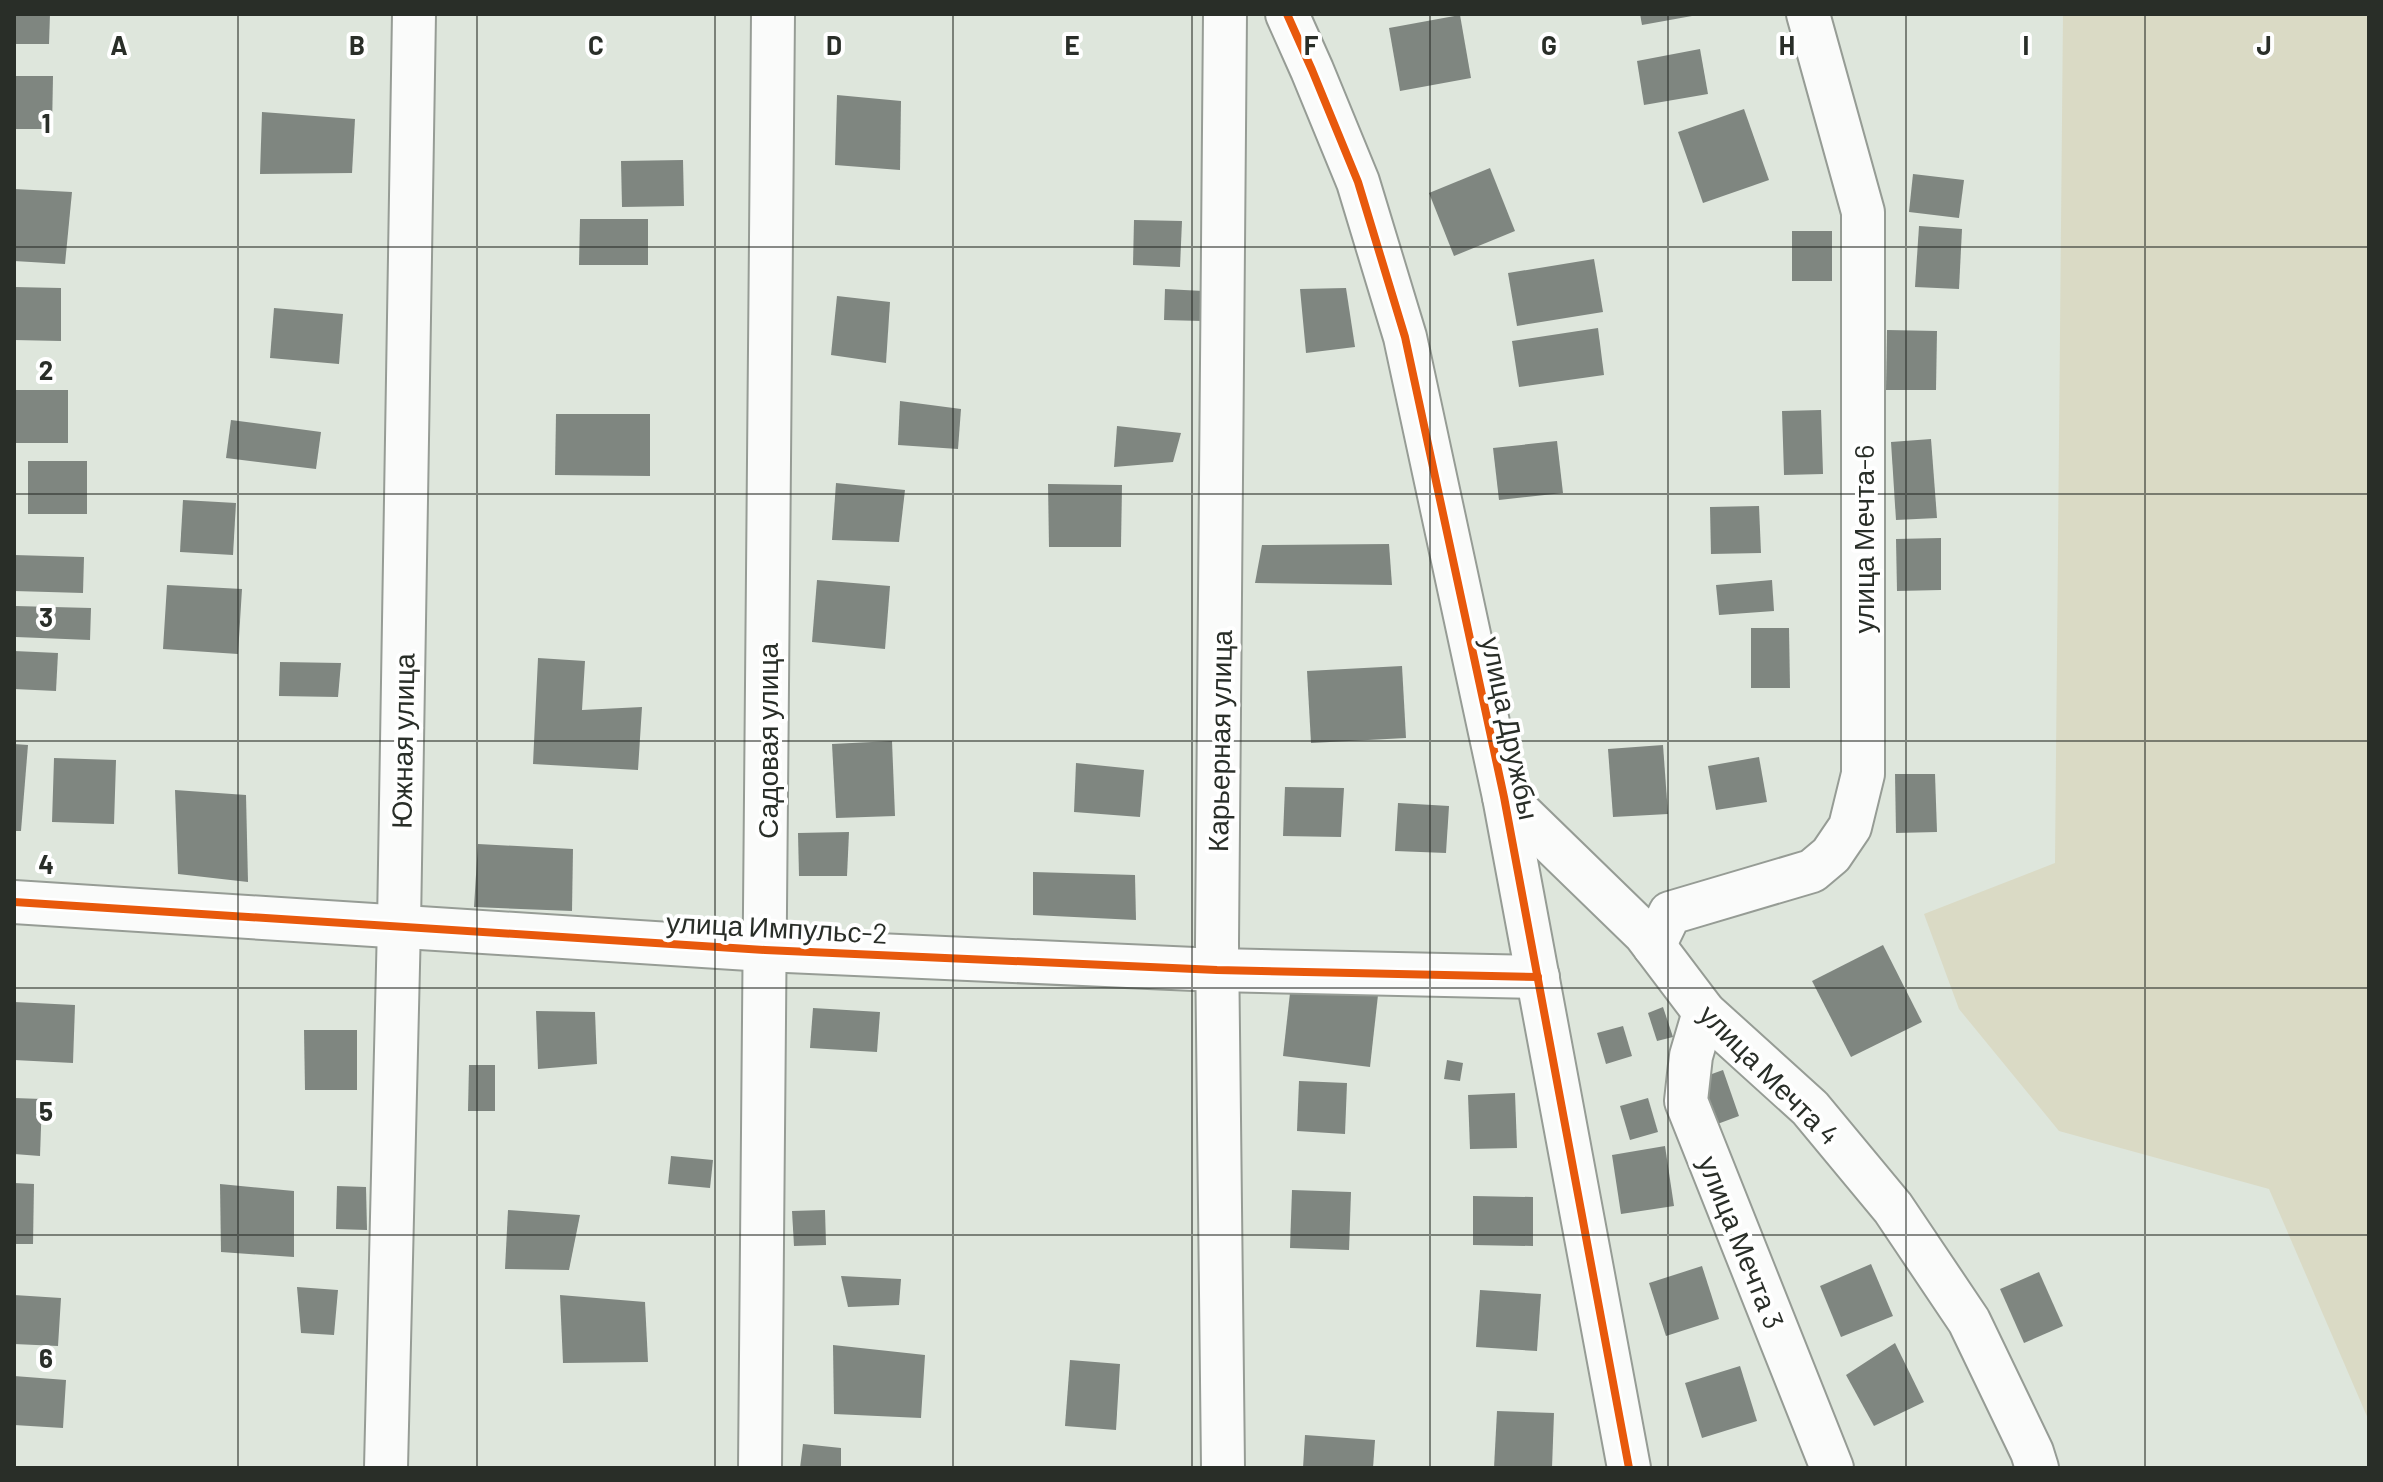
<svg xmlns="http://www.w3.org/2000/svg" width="2383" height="1482" viewBox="0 0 2383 1482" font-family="Barlow,sans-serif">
<rect width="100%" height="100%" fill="#dee6dc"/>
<polygon fill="#dadac5" points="2063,14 2369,14 2369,1421 2269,1189 2059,1131 1959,1009 1924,914 2055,863"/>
<g fill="#7f8680">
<polygon points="14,14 50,14 49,44 14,44"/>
<polygon points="1640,14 1692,14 1692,16 1642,25"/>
<polygon points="1460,15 1471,78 1400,91 1389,28"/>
<polygon points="1700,49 1708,94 1644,105 1637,61"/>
<polygon points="14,76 53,76 52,129 14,129"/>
<polygon points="837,95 901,101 900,170 835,165"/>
<polygon points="1744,109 1769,180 1703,203 1678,132"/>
<polygon points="262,112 355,119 352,173 260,174"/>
<polygon points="683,160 684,206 622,207 621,161"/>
<polygon points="1490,168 1515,231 1454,256 1429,193"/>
<polygon points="1913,174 1964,180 1959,218 1909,212"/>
<polygon points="14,189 72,192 65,264 14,261"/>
<polygon points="580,219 648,219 648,265 579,265"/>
<polygon points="1134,220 1182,221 1180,267 1133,265"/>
<polygon points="1919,226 1962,229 1959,289 1915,287"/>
<rect x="1792" y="231" width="40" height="50"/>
<polygon points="1594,259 1603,312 1517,326 1508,273"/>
<polygon points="14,287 61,288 61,341 14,340"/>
<polygon points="1346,288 1355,347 1306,353 1300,289"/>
<polygon points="1165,289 1203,291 1202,321 1164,320"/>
<polygon points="837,296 890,302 886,363 831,355"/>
<polygon points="274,308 343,314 339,364 270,358"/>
<polygon points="1598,328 1604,375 1519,387 1512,341"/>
<polygon points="1887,330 1937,331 1936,390 1886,390"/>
<rect x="14" y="390" width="54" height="53"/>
<polygon points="900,401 961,409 958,449 898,445"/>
<polygon points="1821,410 1823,474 1784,475 1782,411"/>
<polygon points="556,414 650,414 650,476 555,475"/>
<polygon points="231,420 321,432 316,469 226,458"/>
<polygon points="1117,426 1181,433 1173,462 1114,467"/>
<polygon points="1931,439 1937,518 1896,520 1891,442"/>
<polygon points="1557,441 1563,493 1499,500 1493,448"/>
<rect x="28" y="461" width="59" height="53"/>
<polygon points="836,483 905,490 899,542 832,540"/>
<polygon points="1048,484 1122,485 1121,547 1049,547"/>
<polygon points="183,500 236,503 233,555 180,552"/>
<polygon points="1759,506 1761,553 1711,554 1710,507"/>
<polygon points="1941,538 1941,590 1897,591 1896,539"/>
<polygon points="1389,544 1392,585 1255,583 1262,545"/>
<polygon points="14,555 84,557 83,593 14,591"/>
<polygon points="817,580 890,586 885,649 812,642"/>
<polygon points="1772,580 1774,611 1719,615 1716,585"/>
<polygon points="167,585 242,589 238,654 163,649"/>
<polygon points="15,606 91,608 90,640 16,637"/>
<polygon points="1751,628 1789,628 1790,688 1751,688"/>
<polygon points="14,651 58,653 56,691 14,689"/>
<polygon points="538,658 585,661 582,710 642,707 638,770 533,764"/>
<polygon points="280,662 341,663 338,697 279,696"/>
<polygon points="1402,666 1406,738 1311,743 1307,671"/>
<polygon points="892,741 895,816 836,818 832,744"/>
<polygon points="14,744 28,745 21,831 14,831"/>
<polygon points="1663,745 1668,814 1613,817 1608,749"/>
<polygon points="1759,757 1767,802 1716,810 1708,766"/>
<polygon points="54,758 116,760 114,824 52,822"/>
<polygon points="1076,763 1144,770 1140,817 1074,812"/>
<polygon points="1895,774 1935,774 1937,832 1896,833"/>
<polygon points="1285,787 1344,788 1341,837 1283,836"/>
<polygon points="175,790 246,795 248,882 178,874"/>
<polygon points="1398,803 1449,806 1446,853 1395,851"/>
<polygon points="849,832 847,876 799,876 798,833"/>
<polygon points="478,844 573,849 572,911 474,907"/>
<polygon points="1033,872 1135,875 1136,920 1033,915"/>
<polygon points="1883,945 1922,1022 1851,1057 1812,981"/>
<polygon points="1291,984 1378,995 1370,1067 1283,1056"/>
<polygon points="14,1002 75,1005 73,1063 14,1060"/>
<polygon points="1663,1007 1673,1037 1657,1041 1648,1013"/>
<polygon points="813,1008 880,1012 877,1052 810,1048"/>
<polygon points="536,1011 595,1012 597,1064 538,1069"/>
<polygon points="1623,1026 1632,1056 1606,1064 1597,1033"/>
<polygon points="304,1030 357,1030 357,1090 305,1090"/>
<polygon points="1447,1060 1463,1063 1460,1081 1444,1079"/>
<polygon points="469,1065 495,1065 495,1111 468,1111"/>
<polygon points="1723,1070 1739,1116 1712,1126 1695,1080"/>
<polygon points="1299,1081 1347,1083 1345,1134 1297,1131"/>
<polygon points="1515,1093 1517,1148 1470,1149 1468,1095"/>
<polygon points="14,1098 42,1099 40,1156 14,1154"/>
<polygon points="1648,1098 1658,1132 1630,1140 1620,1106"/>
<polygon points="1665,1146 1674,1206 1621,1214 1612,1155"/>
<polygon points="671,1156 713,1160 710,1188 668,1184"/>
<polygon points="14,1183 34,1184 33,1244 14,1244"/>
<polygon points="220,1184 294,1191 294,1257 221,1252"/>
<polygon points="337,1186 366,1187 367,1230 336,1229"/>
<polygon points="1292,1190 1351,1192 1349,1250 1290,1248"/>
<polygon points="1473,1196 1533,1197 1533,1246 1473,1245"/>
<polygon points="508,1210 580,1215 569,1270 505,1269"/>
<polygon points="825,1210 826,1245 794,1246 792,1211"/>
<polygon points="1871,1264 1893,1316 1841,1337 1820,1286"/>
<polygon points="1702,1266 1719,1319 1666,1336 1649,1283"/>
<polygon points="2039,1272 2063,1326 2024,1343 2000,1289"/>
<polygon points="841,1276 901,1279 899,1305 848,1307"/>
<polygon points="297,1287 338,1290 334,1335 301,1333"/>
<polygon points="1480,1290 1541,1294 1537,1351 1476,1347"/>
<polygon points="14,1295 61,1298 58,1346 14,1344"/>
<polygon points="560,1295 645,1302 648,1362 563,1363"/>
<polygon points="1895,1343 1924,1402 1874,1426 1846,1375"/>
<polygon points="833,1345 925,1355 921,1418 834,1414"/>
<polygon points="1070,1360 1120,1364 1116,1430 1065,1426"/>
<polygon points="1740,1366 1757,1421 1702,1438 1685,1383"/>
<polygon points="14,1376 66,1380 63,1428 14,1425"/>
<polygon points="1497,1411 1554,1413 1552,1468 1494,1468"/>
<polygon points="1305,1435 1375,1440 1373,1468 1303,1468"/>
<polygon points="803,1444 841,1448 841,1468 800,1468"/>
</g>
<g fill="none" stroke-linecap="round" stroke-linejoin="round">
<g stroke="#969c95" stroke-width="46">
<g id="minor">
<polyline points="1287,14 1312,70 1358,182 1405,337 1504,797 1629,1468"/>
<polyline points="1504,797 1645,934 1704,1012 1810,1108 1893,1208 1969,1321 2032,1452 2037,1468"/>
<polyline points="14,902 765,950 1217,970 1538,977"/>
<polyline points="1654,946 1670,913 1812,871 1831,855 1850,827 1863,774 1863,212 1808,14"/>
<polyline points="1704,1012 1691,1056 1686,1101 1832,1468"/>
<polyline points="386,1468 399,925 414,14"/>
<polyline points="760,1468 773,14"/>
<polyline points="1223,1468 1217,944 1225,14"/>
</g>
</g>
<use href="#minor" stroke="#fafbfa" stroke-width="42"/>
<g stroke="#fff" stroke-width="13">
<g id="cycleway">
<polyline points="1287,14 1312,70 1358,182 1405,337 1504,797 1629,1468"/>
<polyline points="14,902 765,950 1217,970 1538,977"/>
</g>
</g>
<use href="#cycleway" stroke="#e8590c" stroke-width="8"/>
</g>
<path fill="none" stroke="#292e28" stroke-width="2" stroke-opacity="0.55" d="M238,14V1468M477,14V1468M715,14V1468M953,14V1468M1192,14V1468M1430,14V1468M1668,14V1468M1906,14V1468M2145,14V1468M14,247H2369M14,494H2369M14,741H2369M14,988H2369M14,1235H2369"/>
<g text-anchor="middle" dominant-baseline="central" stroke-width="8" stroke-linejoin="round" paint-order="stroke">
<g font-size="28" fill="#292e28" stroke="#fff">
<text transform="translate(1863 539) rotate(-90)">улица Мечта-6</text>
<text transform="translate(1511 728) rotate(78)">улица Дружбы</text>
<text transform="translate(402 741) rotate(-89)">Южная улица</text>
<text transform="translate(767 741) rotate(-90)">Садовая улица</text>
<text transform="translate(1219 741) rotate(-89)">Карьерная улица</text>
<text transform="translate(777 927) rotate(3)">улица Импульс-2</text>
<text transform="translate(1770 1074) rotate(45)">улица Мечта 4</text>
<text transform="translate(1742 1242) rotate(68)">улица Мечта 3</text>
</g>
</g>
<g font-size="26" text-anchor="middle" font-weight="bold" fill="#292e28" stroke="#fff" stroke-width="8" stroke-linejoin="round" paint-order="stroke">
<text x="119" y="55">A</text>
<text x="357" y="55">B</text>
<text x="596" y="55">C</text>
<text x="834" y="55">D</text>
<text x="1072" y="55">E</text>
<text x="1311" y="55">F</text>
<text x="1549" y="55">G</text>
<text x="1787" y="55">H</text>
<text x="2026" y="55">I</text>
<text x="2264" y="55">J</text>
<text x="46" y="133">1</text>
<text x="46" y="380">2</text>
<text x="46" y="627">3</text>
<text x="46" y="874">4</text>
<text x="46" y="1121">5</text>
<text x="46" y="1368">6</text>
</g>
<rect width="2383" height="1482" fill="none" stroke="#292e28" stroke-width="32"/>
</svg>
